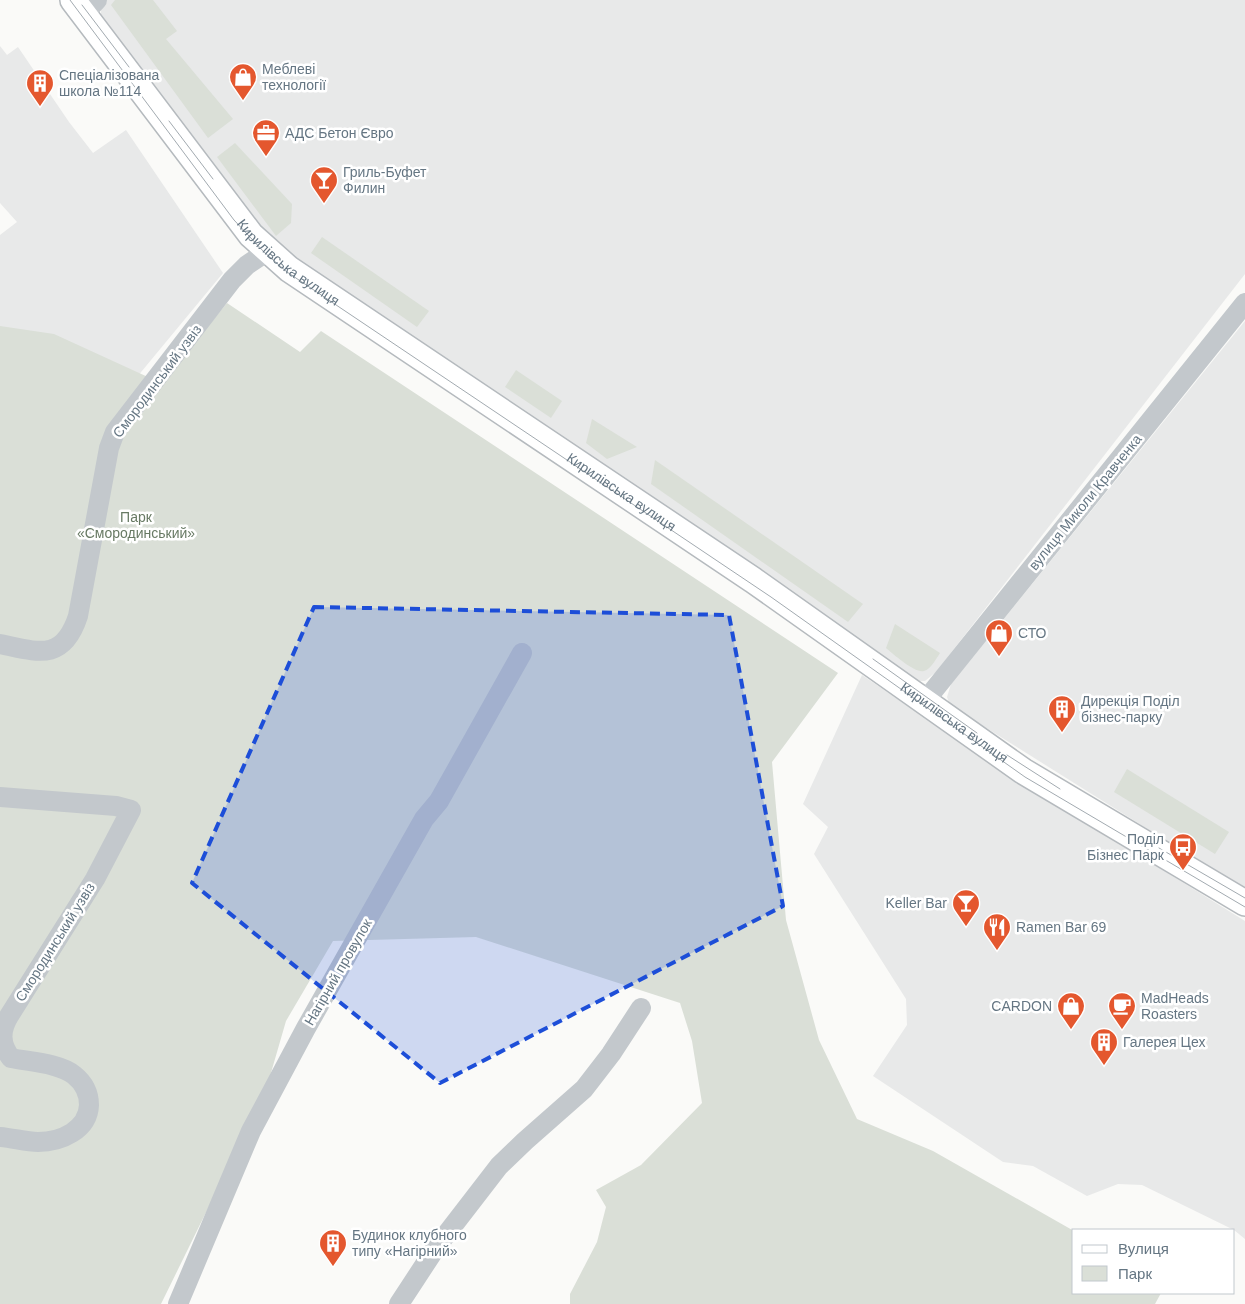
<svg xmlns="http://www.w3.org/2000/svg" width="1245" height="1304" viewBox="0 0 1245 1304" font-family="Helvetica,sans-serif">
<rect width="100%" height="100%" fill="#fafaf8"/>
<g fill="#e8e9e9">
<polygon points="105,0 1245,0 1245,274 936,672 925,681 919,681 912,678 272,245 101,18 101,10"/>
<polygon points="0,46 7,55 18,47 69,122 93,153 126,130 223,273 132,383 0,339 0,235 17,222 0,203"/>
<polygon points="1245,321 1245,890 956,709 949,703 947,697 951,684"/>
<polygon points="862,675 1008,774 1245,921 1245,1239 1234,1230 1142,1185 1118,1184 1087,1196 1033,1166 1003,1162 873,1076 907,1025 906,999 814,854 828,827 803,804"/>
</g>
<g fill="#dadfd7">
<polygon points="115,0 153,0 177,31 166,39 233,119 208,138 111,5"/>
<polygon points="235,143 292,204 291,223 276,236 217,157"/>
<polygon points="322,237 429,311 417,327 311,253"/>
<polygon points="227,303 300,352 321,331 838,673 772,762 786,920 819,1040 857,1119 933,1151 1074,1231 1074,1293 1161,1293 1155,1304 570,1304 570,1294 597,1242 606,1207 596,1190 641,1165 702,1103 692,1041 680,1003 476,937 333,941 286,1021 266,1090 161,1304 0,1304 0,326 54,334 161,383"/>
<polygon points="516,370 562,401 551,418 505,387"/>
<polygon points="592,419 637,447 607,459 586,443"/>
<polygon points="655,460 863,604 848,622 651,484"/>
<path d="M895,624L940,653C936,659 931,669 924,671C916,674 893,654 886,648Z"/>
<polygon points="1127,769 1229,832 1215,854 1114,792"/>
</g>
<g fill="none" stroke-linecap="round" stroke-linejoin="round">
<g stroke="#b5babe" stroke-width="28">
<g id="major">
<path id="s1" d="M73,0L251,235L289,269L753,580L1023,771L1245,903"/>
</g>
</g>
<g stroke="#c3c8cc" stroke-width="20">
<polyline points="84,14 97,0"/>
<path d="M0,644C38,652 63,662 78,616L109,448L115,432L232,280L247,265L268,251"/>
<polyline points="925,701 1245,303"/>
<path d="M0,797L116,806L131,810L95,879L9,1016C0,1031 0,1044 11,1058C30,1062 59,1063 74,1075C84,1083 89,1093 89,1105C88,1130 61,1142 38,1142C26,1142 13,1138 0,1137"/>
<polyline points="178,1304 251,1131 306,1028 424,819 439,801 522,653"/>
<polyline points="399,1304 435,1249 499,1166 525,1141 584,1089 611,1054 641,1008"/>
</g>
<use href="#major" stroke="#fff" stroke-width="25"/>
<g stroke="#a2aab0" stroke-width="1">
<polyline points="70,0 234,220 264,252 287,272 771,597 1025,777 1245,907"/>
<polyline points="82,5 129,67"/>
<polyline points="169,121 213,179"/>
<polyline points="873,659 977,733"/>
<polyline points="1007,755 1060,789"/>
<polyline points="1159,848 1245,898"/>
</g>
</g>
<path fill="#1d4ed8" fill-opacity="0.2" stroke="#1d4ed8" stroke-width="4" stroke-dasharray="10 6" stroke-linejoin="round" d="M314,607L729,615L783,906L440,1083L192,883Z"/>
<defs>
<g id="shop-pin" transform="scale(1.4375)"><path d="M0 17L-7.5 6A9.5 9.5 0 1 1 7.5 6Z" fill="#e4572e" stroke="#fff"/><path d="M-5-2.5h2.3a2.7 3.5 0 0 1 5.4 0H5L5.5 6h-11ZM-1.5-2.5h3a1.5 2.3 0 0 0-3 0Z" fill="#fff"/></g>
<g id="building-pin" transform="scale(1.4375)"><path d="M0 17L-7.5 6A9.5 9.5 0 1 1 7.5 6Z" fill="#e4572e" stroke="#fff"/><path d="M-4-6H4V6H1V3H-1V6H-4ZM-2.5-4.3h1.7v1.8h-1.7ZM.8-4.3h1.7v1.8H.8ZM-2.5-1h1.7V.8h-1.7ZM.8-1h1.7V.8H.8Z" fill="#fff"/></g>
<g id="office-pin" transform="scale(1.4375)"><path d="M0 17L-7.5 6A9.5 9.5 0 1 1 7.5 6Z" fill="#e4572e" stroke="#fff"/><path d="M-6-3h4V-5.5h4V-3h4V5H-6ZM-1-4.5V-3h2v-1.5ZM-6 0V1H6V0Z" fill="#fff"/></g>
<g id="bar-pin" transform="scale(1.4375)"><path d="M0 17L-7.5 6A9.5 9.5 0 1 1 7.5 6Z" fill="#e4572e" stroke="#fff"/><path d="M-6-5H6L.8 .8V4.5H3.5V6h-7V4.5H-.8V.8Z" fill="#fff"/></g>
<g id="bus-pin" transform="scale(1.4375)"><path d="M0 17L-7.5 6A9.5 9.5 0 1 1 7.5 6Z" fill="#e4572e" stroke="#fff"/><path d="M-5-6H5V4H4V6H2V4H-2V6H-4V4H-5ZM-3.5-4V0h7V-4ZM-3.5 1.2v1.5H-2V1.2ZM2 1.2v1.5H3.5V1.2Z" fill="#fff"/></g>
<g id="restaurant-pin" transform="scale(1.4375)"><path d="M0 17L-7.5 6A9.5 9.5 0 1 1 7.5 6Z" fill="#e4572e" stroke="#fff"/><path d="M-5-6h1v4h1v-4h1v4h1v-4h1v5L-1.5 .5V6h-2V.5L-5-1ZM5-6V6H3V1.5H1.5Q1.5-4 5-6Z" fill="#fff"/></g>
<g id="cafe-pin" transform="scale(1.4375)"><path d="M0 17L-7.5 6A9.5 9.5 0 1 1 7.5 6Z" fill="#e4572e" stroke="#fff"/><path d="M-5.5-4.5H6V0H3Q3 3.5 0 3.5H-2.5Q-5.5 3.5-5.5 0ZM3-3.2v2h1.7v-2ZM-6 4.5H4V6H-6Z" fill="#fff"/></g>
</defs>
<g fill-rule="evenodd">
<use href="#shop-pin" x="243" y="77"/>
<use href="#building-pin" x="40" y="83"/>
<use href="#office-pin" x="266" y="133"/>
<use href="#bar-pin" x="324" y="180"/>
<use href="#shop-pin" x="999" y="633"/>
<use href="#building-pin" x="1062" y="709"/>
<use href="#bus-pin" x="1183" y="847"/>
<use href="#bar-pin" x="966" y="903"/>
<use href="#restaurant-pin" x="997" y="927"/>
<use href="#shop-pin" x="1071" y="1006"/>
<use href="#cafe-pin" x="1122" y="1006"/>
<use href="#building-pin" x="1104" y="1042"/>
<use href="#building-pin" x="333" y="1243"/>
</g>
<g text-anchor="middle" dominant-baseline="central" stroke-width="5" stroke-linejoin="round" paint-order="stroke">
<g font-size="14" fill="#657683" stroke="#fff" text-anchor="start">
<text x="262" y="69">Меблеві<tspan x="262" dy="16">технології</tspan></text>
<text x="59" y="75">Спеціалізована<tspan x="59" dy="16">школа №114</tspan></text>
<text x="285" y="133">АДС Бетон Євро</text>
<text x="343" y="172">Гриль-Буфет<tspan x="343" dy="16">Филин</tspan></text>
<text x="1018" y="633">СТО</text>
<text x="1081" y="701">Дирекція Поділ<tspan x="1081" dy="16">бізнес-парку</tspan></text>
<text x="1164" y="839" text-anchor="end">Поділ<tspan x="1164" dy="16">Бізнес Парк</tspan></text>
<text x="947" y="903" text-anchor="end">Keller Bar</text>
<text x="1016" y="927">Ramen Bar 69</text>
<text x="1141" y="998">MadHeads<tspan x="1141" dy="16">Roasters</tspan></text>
<text x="1052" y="1006" text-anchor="end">CARDON</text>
<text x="1123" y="1042">Галерея Цех</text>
<text x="352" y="1235">Будинок клубного<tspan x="352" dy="16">типу «Нагірний»</tspan></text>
</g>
<g font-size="14" fill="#657683" stroke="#fff">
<text stroke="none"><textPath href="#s1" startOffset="341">Кирилівська вулиця</textPath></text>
<text transform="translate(157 381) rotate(-53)">Смородинський узвіз</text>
<text stroke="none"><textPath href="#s1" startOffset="746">Кирилівська вулиця</textPath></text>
<text transform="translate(1085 502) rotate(-51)">вулиця Миколи Кравченка</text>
<text stroke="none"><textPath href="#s1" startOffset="1151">Кирилівська вулиця</textPath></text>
<text transform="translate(55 942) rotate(-58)">Смородинський узвіз</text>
<text transform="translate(338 972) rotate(-60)">Нагірний провулок</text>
</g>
<g font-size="14" fill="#687a64" stroke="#fff">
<text x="136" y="517">Парк<tspan x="136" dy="16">«Смородинський»</tspan></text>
</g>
</g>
<rect x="1072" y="1229" width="162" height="65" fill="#ffffff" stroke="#c1c8cd"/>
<rect x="1082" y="1245" width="25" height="8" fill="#ffffff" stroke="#c1c8cd"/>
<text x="1118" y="1254" font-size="15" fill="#657683">Вулиця</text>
<rect x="1082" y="1266" width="25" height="15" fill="#dadfd7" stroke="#c1c8cd"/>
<text x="1118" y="1279" font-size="15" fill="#657683">Парк</text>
</svg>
